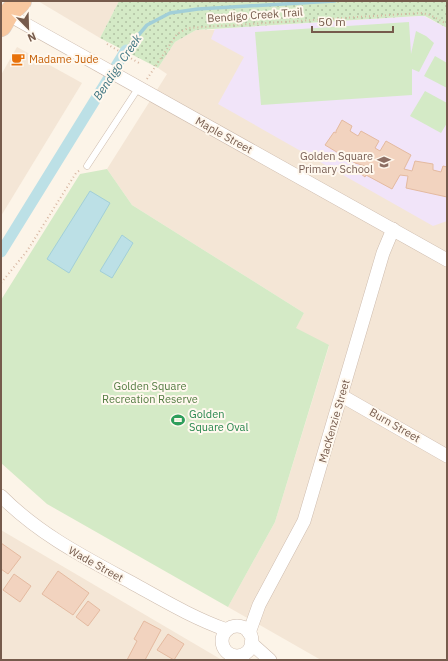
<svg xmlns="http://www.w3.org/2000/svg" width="448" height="661" viewBox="0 0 448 661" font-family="'IBM Plex Sans',sans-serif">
<defs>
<pattern id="grass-dots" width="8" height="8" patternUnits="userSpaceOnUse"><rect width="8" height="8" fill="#d4eac6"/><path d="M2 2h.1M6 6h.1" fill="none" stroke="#b1c1a3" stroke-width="1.8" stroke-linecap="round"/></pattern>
</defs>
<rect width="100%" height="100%" fill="#fcf4e8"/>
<g fill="#f4e6d6">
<polygon points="38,1 119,1 100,38"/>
<polygon points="447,28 447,660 321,660 228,607 275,522 329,346 295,328 304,313 132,205 107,169 167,74 158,68 175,42 196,30"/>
<polygon points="17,47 82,83 1,216 1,75"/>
<polygon points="1,530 6,533 222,660 1,660"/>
</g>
<polygon fill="#f1e4f9" points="418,16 424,16 447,28 447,221 433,226 218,104 244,57 211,39 215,29"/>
<polygon fill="url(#grass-dots)" points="119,1 447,1 447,28 425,16 418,16 196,30 175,42 158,68 100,38"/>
<g fill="#d4eac6">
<polygon points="409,22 411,54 416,31 426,36 434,43 419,72 412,69 412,95 261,105 255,32"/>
<polygon points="435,56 447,63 447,88 424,76"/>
<polygon points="425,91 447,103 447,123 441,133 410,116"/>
<polygon points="107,169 132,205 304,313 296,328 329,345 275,522 228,607 47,504 1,463 1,300 80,174"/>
</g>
<g fill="#bce0e6" stroke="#a2cfd8">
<polygon points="90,191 110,203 69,273 47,259"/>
<polygon points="122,235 133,243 112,278 100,271"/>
</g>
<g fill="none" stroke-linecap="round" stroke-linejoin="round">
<polyline stroke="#a2cfd8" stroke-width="3.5" points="126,50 147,25 170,13 198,9 335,1"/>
<polyline stroke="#bce0e6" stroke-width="11" points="1,252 126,50"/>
</g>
<g fill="#f2d3bf" stroke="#e4baa0">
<polygon points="342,120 352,126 350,131 358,136 361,131 379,141 375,148 380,151 386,141 411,155 404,169 412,171 415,161 433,164 433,170 441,172 443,166 447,167 447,197 406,188 408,176 400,175 392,189 366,175 365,177 361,174 365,166 355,163 325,145 334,132 336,133 336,131"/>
<polygon points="1,543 21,557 8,574 1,569"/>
<polygon points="58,571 89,593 73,615 42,594"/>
<polygon points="14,574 31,586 20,602 3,590"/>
<polygon points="88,601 100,610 88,626 76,617"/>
<polygon points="144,621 161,630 145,660 127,660 137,641 134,639"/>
<polygon points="168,634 184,644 174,660 157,650"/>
</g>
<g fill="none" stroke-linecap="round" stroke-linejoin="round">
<g stroke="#cebcae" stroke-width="7">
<polyline id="service" points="87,166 139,87"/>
</g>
<g stroke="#cebcae" stroke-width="14">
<g id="minor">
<polyline points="2,11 447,260"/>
<polyline points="342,396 447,456"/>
<path d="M1,496C40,535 84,557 132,583C163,600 193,618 227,630"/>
<circle cx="237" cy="641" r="15"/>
<polyline points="249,633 259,605 304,521 383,253 393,229"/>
<polyline points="251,643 270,660"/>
</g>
</g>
<g stroke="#d9d1cd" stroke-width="22">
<polyline id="trunk" points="1,26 8,14 21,1"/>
</g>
<g stroke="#d7b7a2" stroke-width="2" stroke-dasharray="1 3" stroke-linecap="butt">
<polyline points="107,44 139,63"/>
<polyline points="147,79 177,34 188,28 421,13 430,15 447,24"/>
<polyline points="1,283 27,251 76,173 80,170"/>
</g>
<use href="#service" stroke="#fff" stroke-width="6"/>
<use href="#minor" stroke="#fff" stroke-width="13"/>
<use href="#trunk" stroke="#f8c8a0" stroke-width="21"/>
</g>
<defs>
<g id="cafe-bare" transform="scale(1.08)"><path d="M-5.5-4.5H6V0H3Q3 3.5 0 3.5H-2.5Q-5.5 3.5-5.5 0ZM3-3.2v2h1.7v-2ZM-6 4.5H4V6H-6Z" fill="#e8710a" stroke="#fff8ee" stroke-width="2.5" paint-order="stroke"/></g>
<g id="school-bare" transform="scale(1.08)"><path d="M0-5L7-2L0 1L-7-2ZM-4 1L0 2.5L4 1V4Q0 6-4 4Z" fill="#8d6e63" stroke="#fff8ee" stroke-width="2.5" paint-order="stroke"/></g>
<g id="stadium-bare" transform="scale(1.08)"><path d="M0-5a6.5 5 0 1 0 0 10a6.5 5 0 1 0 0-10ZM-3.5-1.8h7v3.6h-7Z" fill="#2e9e5b" stroke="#fff8ee" stroke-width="2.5" paint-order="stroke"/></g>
</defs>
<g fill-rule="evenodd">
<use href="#cafe-bare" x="18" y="59"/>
<use href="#school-bare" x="384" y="162"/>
<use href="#stadium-bare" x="178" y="420"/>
</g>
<g text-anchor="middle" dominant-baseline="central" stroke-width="4" stroke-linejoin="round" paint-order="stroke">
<g font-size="11" fill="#765b4c" stroke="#fff8ee">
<text transform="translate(255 15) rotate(-4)">Bendigo Creek Trail</text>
<text transform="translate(224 135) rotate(29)">Maple Street</text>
<text transform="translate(334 421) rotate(-74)">MacKenzie Street</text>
<text transform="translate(395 425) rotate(30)">Burn Street</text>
<text transform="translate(96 564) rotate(29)">Wade Street</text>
</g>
<g font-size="11" fill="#c56008" stroke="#fff8ee" text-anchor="start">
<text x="29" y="59">Madame Jude</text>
</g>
<g font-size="11" fill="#785e54" stroke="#fff8ee" text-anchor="end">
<text x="373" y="156">Golden Square<tspan x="373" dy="13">Primary School</tspan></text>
</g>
<g font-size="11" fill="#547c43" stroke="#fff8ee">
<text x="150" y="386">Golden Square<tspan x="150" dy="13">Recreation Reserve</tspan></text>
</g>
<g font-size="11" fill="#27864d" stroke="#fff8ee" text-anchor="start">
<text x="189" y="414">Golden<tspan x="189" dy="13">Square Oval</tspan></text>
</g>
<g font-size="12" font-style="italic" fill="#427783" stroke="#fff8ee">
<text transform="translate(117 67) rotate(-56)">Bendigo Creek</text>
</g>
</g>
<rect width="448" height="661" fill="none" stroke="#765b4c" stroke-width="4"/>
<g transform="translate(28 28) rotate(157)" stroke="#fff8ee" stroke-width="3" paint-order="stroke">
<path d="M0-3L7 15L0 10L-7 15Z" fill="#765b4c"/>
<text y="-6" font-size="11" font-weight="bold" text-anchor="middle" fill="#765b4c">N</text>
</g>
<path d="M312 26v6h81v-6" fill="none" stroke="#765b4c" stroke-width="2"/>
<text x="318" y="26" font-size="12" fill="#765b4c" stroke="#fff8ee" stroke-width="3" paint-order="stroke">50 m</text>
</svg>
